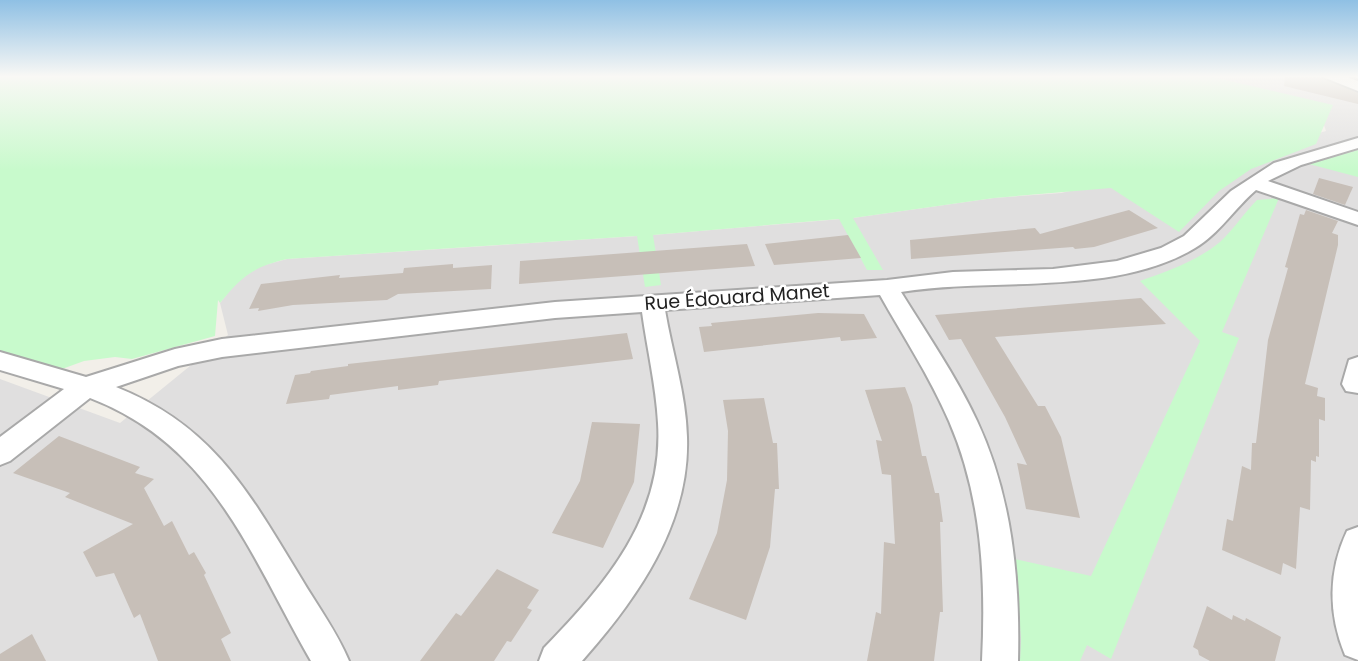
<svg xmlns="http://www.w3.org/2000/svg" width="1358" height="661" viewBox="0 0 1358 661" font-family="Poppins,sans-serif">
<rect width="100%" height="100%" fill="#f2efe9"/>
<polygon fill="#e0dfdf" points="1207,77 1358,77 1358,661 0,661 0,379 120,423 228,335 220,303 238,280 261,266 287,259 653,235 853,218 994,198 1061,193 1245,153 1326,131 1317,104"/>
<g fill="#c8facc">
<path d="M0,77H1213L1333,105L1316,144L1251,169L1219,191L1179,232L1111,188L994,198L853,218L883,270H867L839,219L653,235L661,285L645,287L637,236L287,259C253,267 242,276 220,303L218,300L215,336L132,359L115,357L84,361L62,369L0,354Z"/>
<polygon points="1358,150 1358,177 1309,164"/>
<path d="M1279,198L1222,332L1239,338L1111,659L1087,645L1080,661H1020L1021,639L1015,559L1091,576L1200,341L1140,281C1168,271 1197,261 1220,242C1234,229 1244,213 1257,200Z"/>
</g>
<g fill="#c7bfb8">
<polygon points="1285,77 1321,77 1358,93 1358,104 1284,86"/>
<polygon points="1319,178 1353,187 1345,205 1313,194"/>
<polygon points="1129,210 1158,228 1094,247 1075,249 1073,247 911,259 910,240 1035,228 1040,234"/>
<polygon points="1306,210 1338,221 1332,233 1338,235 1338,245 1305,384 1318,388 1317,396 1325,398 1325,421 1319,419 1319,457 1316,456 1316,462 1311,460 1310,510 1300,507 1296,569 1283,563 1281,575 1222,550 1227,519 1233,521 1242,466 1251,470 1252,443 1256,443 1268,340 1288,268 1285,267 1300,214 1304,215"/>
<polygon points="848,235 861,258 774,265 765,244"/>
<polygon points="747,244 755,266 519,284 520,261"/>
<polygon points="453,264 453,268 492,265 491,289 398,294 387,300 293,305 258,311 259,308 249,309 261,284 340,275 339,278 403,273 404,268"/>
<polygon points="1141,298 1166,324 995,337 1038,406 1045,406 1061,437 1080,518 1026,509 1017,463 1027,465 1005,417 961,339 949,340 935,315"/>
<polygon points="818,313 864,314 877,338 841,341 840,337 704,352 699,327 712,326 711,323"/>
<polygon points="627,333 633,359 439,381 438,385 398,390 398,386 330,395 329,399 286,404 295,375 310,373 311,371 348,366 348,364"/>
<polygon points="905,387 912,405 922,456 926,456 935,493 939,493 943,522 940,522 943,612 940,612 934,661 867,661 876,612 881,614 884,542 895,544 891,475 882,474 876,440 882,441 865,390"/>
<polygon points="764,398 773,443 777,443 779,489 775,489 770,547 746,620 689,599 717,533 727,480 728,431 723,400"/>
<polygon points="592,422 640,424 634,482 603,548 552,533 580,481"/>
<polygon points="59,436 140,467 135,473 154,479 144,488 164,526 172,521 189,555 194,552 206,573 204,575 231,633 221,639 231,661 158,661 140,614 134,618 114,573 96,577 83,552 133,524 65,497 70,493 13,473"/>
<polygon points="497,569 539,590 527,608 532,610 511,642 507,641 494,661 420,661 456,613 461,616"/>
<polygon points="1207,606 1232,620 1233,615 1245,621 1246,618 1281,637 1275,661 1210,661 1199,655 1198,650 1193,647"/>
<polygon points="32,634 46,661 0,661 0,654"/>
</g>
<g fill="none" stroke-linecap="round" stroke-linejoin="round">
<g stroke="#a9a9a9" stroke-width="4">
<g id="street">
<polygon points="1323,77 1347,77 1358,81 1358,91"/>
<path d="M1358,138V148L1301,165L1268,181L1358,212V225L1256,190C1235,208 1219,234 1195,248C1114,297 992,277 901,292C927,334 956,376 977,421C1012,496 1020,579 1018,661H982C986,579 982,497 949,421C930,377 903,336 880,295L665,310C672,352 686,394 687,437C690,524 637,599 582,661H539L544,648C606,584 664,517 658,423C656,385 647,349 642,312L555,318L222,357L178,366L116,387C214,426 249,493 301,578C317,605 337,632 349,661H311C250,555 213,445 90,398L10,461L0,465V437L64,389L0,370V352L86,377L175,349L222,339L555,302L887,280L953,272L1053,269L1117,261L1161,248L1184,236L1231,191L1274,163Z"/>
<polygon points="1358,357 1358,393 1346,391 1342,384 1349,360"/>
<path d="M1358,527V660L1345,655C1328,614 1328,571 1347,531Z"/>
</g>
</g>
<use href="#street" fill="#fff" fill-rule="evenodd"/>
</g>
<linearGradient id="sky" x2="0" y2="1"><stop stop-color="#8fc0e4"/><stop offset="0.45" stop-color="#f9f8f5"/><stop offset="1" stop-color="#f9f8f5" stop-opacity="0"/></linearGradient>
<rect width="1358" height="170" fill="url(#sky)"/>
<g text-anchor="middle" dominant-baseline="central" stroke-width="5" stroke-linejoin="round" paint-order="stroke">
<g font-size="19" fill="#222" stroke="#fff">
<text transform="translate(737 297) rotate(-4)">Rue Édouard Manet</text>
</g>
</g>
</svg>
